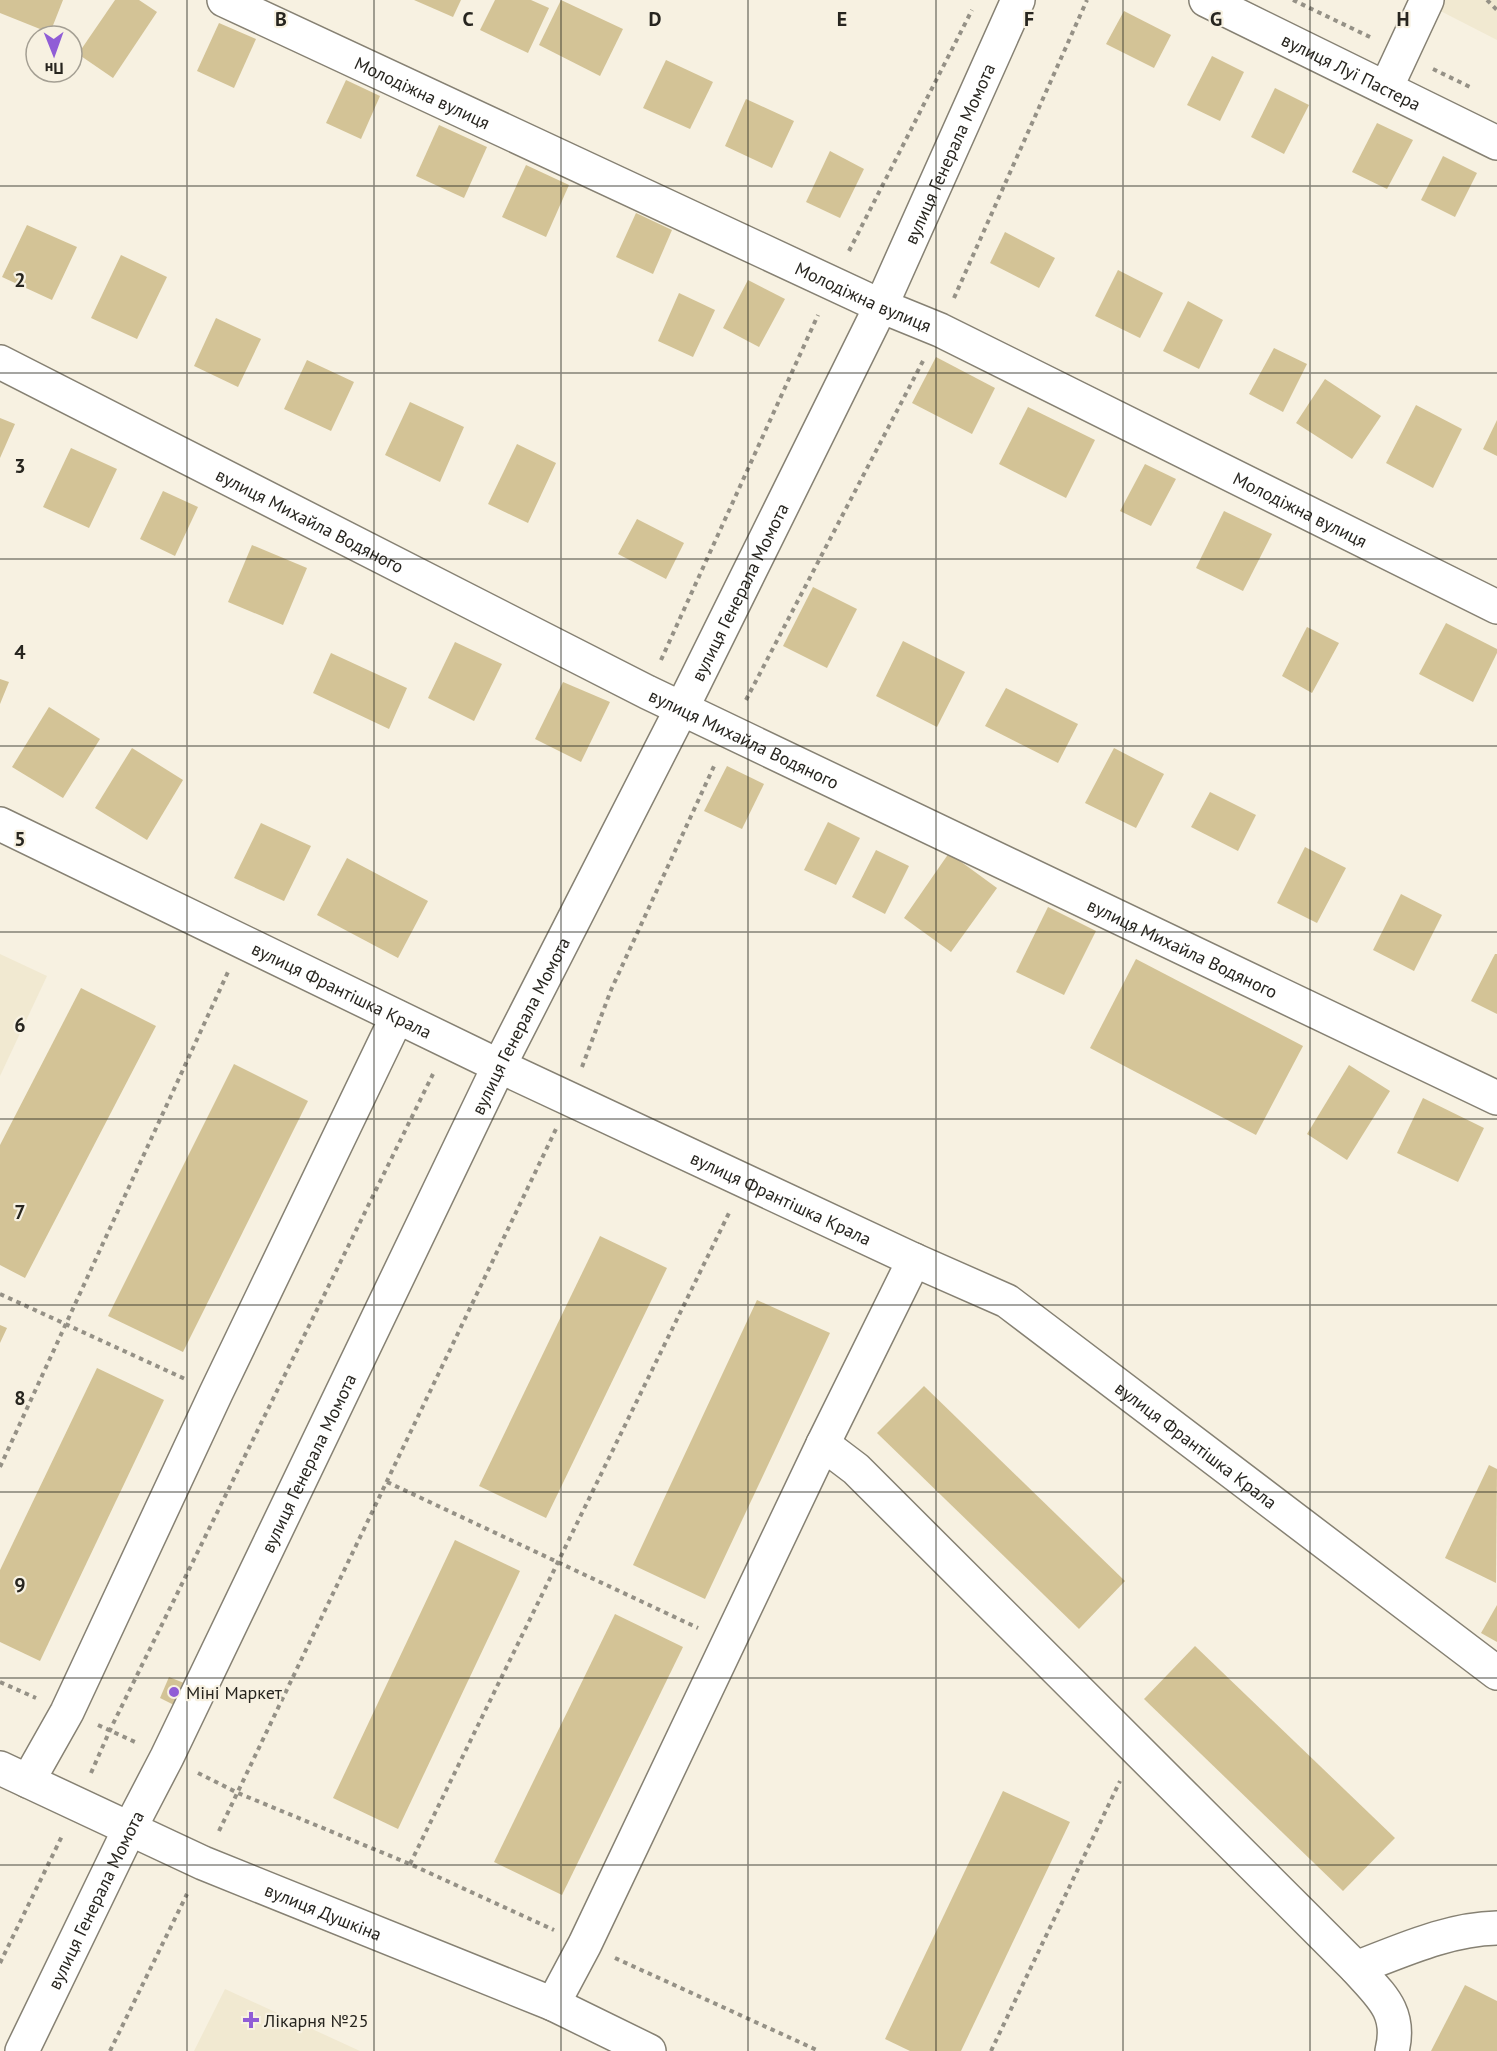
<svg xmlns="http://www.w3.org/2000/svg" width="1497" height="2051" viewBox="0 0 1497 2051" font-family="'PT Sans',sans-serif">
<rect width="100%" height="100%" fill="#f7f1e1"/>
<g fill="#f1e9d1">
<polygon points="1419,0 1497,0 1497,40"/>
<polygon points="0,954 47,976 0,1076"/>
<polygon points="225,1989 360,2051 194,2051"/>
</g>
<g fill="#d3c396">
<polygon points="0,0 63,0 50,33 0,13"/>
<polygon points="115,0 139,0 157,12 113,78 78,54"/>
<polygon points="414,0 461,0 453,17"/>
<polygon points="495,0 531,0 549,8 528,53 480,30"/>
<polygon points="561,0 623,29 600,76 539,45"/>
<polygon points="1124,11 1171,35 1154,68 1106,44"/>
<polygon points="219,23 256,39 234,88 197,71"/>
<polygon points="1212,56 1244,72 1220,121 1187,105"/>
<polygon points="666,60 713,82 690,129 643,108"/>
<polygon points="346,80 380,96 361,139 326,123"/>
<polygon points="1275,88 1309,105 1284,154 1251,137"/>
<polygon points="746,99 794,121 772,168 725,146"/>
<polygon points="1377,123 1413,140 1387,189 1352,172"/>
<polygon points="439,125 487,147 464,198 416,176"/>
<polygon points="830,151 864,169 840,218 806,202"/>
<polygon points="1443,156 1477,173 1455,217 1421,200"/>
<polygon points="526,165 569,185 546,237 502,217"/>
<polygon points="636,213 672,230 653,274 616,257"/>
<polygon points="27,225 77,247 52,300 2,277"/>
<polygon points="1005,232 1055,258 1039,288 990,263"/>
<polygon points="121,255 167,277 137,339 91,318"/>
<polygon points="1118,270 1163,293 1140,338 1095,316"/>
<polygon points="748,280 785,299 759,347 723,328"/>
<polygon points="679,293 715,310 693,357 658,341"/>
<polygon points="1188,301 1223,320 1199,369 1163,351"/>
<polygon points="216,318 261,339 238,387 194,366"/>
<polygon points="1274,348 1307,364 1283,412 1249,394"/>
<polygon points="936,357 995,388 972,434 912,403"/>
<polygon points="307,360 354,382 331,431 284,409"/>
<polygon points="1325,379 1381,416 1352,459 1296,423"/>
<polygon points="410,402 464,427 440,482 385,455"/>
<polygon points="1416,405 1462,429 1433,488 1386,463"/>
<polygon points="1028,407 1095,440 1066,498 999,464"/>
<polygon points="0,418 15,424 0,458"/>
<polygon points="1497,420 1497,456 1483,449"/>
<polygon points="517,444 556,463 528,523 488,504"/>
<polygon points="71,448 117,469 89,528 43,507"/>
<polygon points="1145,464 1176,479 1151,526 1120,511"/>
<polygon points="163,491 198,507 175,556 140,539"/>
<polygon points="1224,511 1272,534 1243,591 1196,568"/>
<polygon points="637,519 684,543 666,579 618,554"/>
<polygon points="252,545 307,568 283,625 228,602"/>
<polygon points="813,587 857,609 827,668 783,646"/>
<polygon points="1446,623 1497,649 1497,653 1473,702 1419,674"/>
<polygon points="1307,627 1339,643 1312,693 1282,676"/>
<polygon points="903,641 965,672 937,727 876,696"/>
<polygon points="455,642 502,664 474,721 428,698"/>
<polygon points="331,653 407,688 389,729 313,693"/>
<polygon points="0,679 9,682 0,704"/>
<polygon points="563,682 610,702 581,762 535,739"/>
<polygon points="1006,688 1078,724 1058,763 985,726"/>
<polygon points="49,707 100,739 63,798 12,767"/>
<polygon points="132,748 183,780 147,840 95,808"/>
<polygon points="1114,748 1164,774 1136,828 1085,803"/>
<polygon points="727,766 764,784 742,829 704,811"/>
<polygon points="1210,792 1256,815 1238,851 1191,827"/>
<polygon points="828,822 860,838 836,885 804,870"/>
<polygon points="261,823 311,846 284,901 234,878"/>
<polygon points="1305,847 1346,868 1317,923 1277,903"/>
<polygon points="876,850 909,866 885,914 852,897"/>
<polygon points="949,853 997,888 951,952 904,918"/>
<polygon points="347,858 428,901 398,958 317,915"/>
<polygon points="1401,894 1442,915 1414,971 1373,950"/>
<polygon points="1048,907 1096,931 1064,995 1016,972"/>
<polygon points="1495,954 1497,954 1497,1014 1471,1001"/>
<polygon points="1136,959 1303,1046 1256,1135 1090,1048"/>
<polygon points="81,988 156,1026 25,1278 0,1265 0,1145"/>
<polygon points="234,1064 308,1101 183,1352 108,1316"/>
<polygon points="1349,1065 1390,1091 1347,1160 1307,1134"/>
<polygon points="1423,1098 1484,1128 1458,1182 1397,1153"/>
<polygon points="600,1236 667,1268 546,1518 479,1486"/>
<polygon points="757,1300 830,1333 705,1599 633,1565"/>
<polygon points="0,1325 7,1328 0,1343"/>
<polygon points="97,1368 164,1400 40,1661 0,1642 0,1570"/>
<polygon points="924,1386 1125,1581 1079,1629 877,1433"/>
<polygon points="1489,1465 1497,1469 1496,1583 1445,1558"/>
<polygon points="455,1540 520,1571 398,1829 333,1798"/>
<polygon points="1497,1605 1497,1642 1481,1633"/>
<polygon points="615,1614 683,1647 562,1895 494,1862"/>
<polygon points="1195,1646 1395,1838 1343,1891 1144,1699"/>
<polygon points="169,1677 189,1685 178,1707 160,1698"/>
<polygon points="1003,1791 1070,1822 961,2051 910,2051 885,2039"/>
<polygon points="1465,1985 1497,2001 1497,2051 1431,2051"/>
</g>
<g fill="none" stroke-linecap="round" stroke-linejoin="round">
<g stroke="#868173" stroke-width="36">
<g id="minor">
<path id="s1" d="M224,0L881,306L940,330L1497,607"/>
<path id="s2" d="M1206,0L1497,143"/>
<polyline points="1386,88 1427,0"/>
<path id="s3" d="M0,362L647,692L1497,1098"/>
<path id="s4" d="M0,824L499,1066L914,1260L1007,1301L1497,1673"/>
<polyline points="823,1444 856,1469 1356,1968"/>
<path id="s5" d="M0,1768L203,1863L553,2004L649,2051"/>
<polyline points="28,1781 67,1712 216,1393 397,1017"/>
<polyline points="553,2004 585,1944 823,1444 914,1260"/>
<path id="s6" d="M22,2051L130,1828L167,1757L499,1066L682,708L881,306L1018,0"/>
<path d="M1392,2051C1402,2011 1380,1995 1356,1968C1401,1951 1448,1929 1497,1928"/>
</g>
</g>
<g stroke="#959186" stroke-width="4" stroke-dasharray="4.5 4.5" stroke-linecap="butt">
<polyline points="1293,0 1370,37"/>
<polyline points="1487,0 1497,10"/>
<polyline points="1433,69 1470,87"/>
<polyline points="849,251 972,10"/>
<polyline points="954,298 1087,0"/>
<polyline points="661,660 818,315"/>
<polyline points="746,700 923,361"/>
<polyline points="582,1067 611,990 715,764"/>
<polyline points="0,1294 185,1379"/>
<polyline points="0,1467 228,972"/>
<polyline points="387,1482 698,1628"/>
<polyline points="0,1682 36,1698"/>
<polyline points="98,1725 135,1742"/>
<polyline points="91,1773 110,1730 433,1074"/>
<polyline points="198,1773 238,1793 410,1864 554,1930"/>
<polyline points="219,1831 556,1129"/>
<polyline points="410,1864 729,1213"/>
<polyline points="615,1958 819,2051"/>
<polyline points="0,1963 63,1834"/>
<polyline points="110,2051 187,1894"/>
<polyline points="991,2051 1120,1781"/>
</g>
<use href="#minor" stroke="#fff" stroke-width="33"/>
</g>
<path fill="none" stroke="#27251f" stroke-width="1.5" stroke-opacity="0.55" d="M187,0V2051M374,0V2051M561,0V2051M748,0V2051M936,0V2051M1123,0V2051M1310,0V2051M0,186H1497M0,373H1497M0,559H1497M0,746H1497M0,932H1497M0,1119H1497M0,1305H1497M0,1492H1497M0,1678H1497M0,1865H1497"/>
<g fill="#905dd6" stroke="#f7f1e1" stroke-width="2">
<circle cx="174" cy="1692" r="6"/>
<path d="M248 2011h6v6h6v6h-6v6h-6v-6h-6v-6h6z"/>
</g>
<g text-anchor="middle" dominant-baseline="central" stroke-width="4.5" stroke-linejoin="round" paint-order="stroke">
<g font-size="18" fill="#27251f" stroke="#f7f1e1">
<text stroke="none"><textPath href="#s2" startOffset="162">вулиця Луї Пастера</textPath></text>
<text stroke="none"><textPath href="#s1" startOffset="219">Молодіжна вулиця</textPath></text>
<text stroke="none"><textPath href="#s6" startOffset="2112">вулиця Генерала Момота</textPath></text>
<text stroke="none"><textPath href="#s1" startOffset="705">Молодіжна вулиця</textPath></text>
<text stroke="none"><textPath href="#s1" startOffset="1191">Молодіжна вулиця</textPath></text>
<text stroke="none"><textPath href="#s3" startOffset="348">вулиця Михайла Водяного</textPath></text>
<text stroke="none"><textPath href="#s6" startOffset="1626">вулиця Генерала Момота</textPath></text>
<text stroke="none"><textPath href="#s3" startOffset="834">вулиця Михайла Водяного</textPath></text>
<text stroke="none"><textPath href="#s3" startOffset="1320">вулиця Михайла Водяного</textPath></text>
<text stroke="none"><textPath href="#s4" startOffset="380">вулиця Франтішка Крала</textPath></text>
<text stroke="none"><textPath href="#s6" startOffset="1140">вулиця Генерала Момота</textPath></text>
<text stroke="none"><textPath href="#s4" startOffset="866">вулиця Франтішка Крала</textPath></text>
<text stroke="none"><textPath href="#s4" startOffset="1352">вулиця Франтішка Крала</textPath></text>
<text stroke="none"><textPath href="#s6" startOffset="654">вулиця Генерала Момота</textPath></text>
<text stroke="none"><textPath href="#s6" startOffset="168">вулиця Генерала Момота</textPath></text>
<text stroke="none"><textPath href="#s5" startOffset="354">вулиця Душкіна</textPath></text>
</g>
<g font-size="18" fill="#27251f" stroke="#f7f1e1" text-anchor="start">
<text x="186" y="1692">Міні Маркет</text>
<text x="264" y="2020">Лікарня №25</text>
</g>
</g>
<g font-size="20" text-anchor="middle" font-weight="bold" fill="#27251f" stroke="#f7f1e1" stroke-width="4.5" stroke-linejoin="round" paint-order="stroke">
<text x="281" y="26">B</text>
<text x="468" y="26">C</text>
<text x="655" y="26">D</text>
<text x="842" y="26">E</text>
<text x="1029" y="26">F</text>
<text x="1216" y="26">G</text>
<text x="1403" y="26">H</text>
<text x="20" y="287">2</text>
<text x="20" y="473">3</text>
<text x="20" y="659">4</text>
<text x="20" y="846">5</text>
<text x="20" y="1032">6</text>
<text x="20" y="1219">7</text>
<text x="20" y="1405">8</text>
<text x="20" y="1592">9</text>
</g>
<g transform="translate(54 54) rotate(179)"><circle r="28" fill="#f7f1e1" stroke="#a49f93" stroke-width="1.5"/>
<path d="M0-4.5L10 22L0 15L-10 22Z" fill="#905dd6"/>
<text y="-9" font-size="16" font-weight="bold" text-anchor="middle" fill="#27251f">Пн</text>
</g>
</svg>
